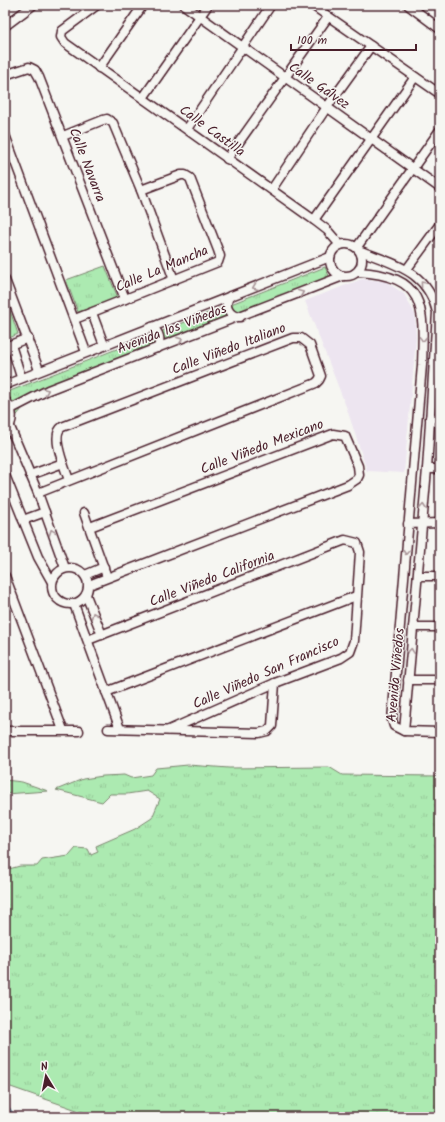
<svg xmlns="http://www.w3.org/2000/svg" width="445" height="1122" viewBox="0 0 445 1122" font-family="Kalam,sans-serif">
<defs>
<pattern id="grass-tufts" width="24" height="20" patternUnits="userSpaceOnUse"><rect width="24" height="20" fill="#aceab1"/><path d="M3 7l-1-3M5 7V3M7 7l1-3M15 17l-1-3M17 17v-4M19 17l1-3" fill="none" stroke="#96c898"/></pattern>
<pattern id="water-rules" width="6" height="5" patternUnits="userSpaceOnUse"><rect width="6" height="5" fill="#83cee2"/><path d="M0 2.5h6" fill="none" stroke="#73b0c2"/></pattern>
</defs>
<rect width="100%" height="100%" fill="#f6f6f2"/>
<filter id="ink" filterUnits="userSpaceOnUse"><feTurbulence type="fractalNoise" baseFrequency=".025" numOctaves="2"/><feDisplacementMap in="SourceGraphic" scale="8" xChannelSelector="R" yChannelSelector="G"/><feConvolveMatrix kernelMatrix="1 2 1 2 8 2 1 2 1" color-interpolation-filters="sRGB"/></filter>
<g filter="url(#ink)">
<polygon fill="#ede5f0" points="362,279 385,281 404,294 415,314 416,339 404,473 367,471 347,409 305,301"/>
<g fill="url(#grass-tufts)" stroke="#7b846e">
<polygon points="105,266 118,298 78,312 66,280"/>
<polygon points="325,267 330,278 35,393 9,425 5,427 5,393"/>
<polygon points="7,302 18,334 5,340 5,303"/>
<polygon points="188,765 229,768 329,767 342,775 440,776 440,1117 97,1117 5,1085 5,870 20,866 37,866 42,860 69,856 76,848 88,849 91,855 98,852 96,846 135,829 152,818 160,799 147,791 127,794 110,794 102,802 56,790 83,779 103,776 124,775 131,778 151,775 156,768"/>
<polygon points="5,780 22,782 48,791 5,794"/>
</g>
<polygon fill="url(#water-rules)" stroke="#6c8899" points="5,1101 15,1116 16,1117 5,1117"/>
<g fill="none" stroke-linecap="round" stroke-linejoin="round">
<g stroke="#4a1f2b" stroke-width="11">
<g id="minor">
<polyline points="97,5 62,31 61,37 65,43 314,220 327,230 340,245"/>
<polyline points="184,5 440,188"/>
<polyline points="312,5 440,94"/>
<polyline points="408,5 440,29"/>
<polyline points="5,26 33,5"/>
<polyline points="99,68 143,5"/>
<polyline points="5,75 29,67 35,70 39,77 125,299"/>
<polyline points="143,98 208,5"/>
<polyline points="187,129 271,5"/>
<polyline points="5,135 86,352"/>
<polyline points="63,136 103,120 107,119 113,123 141,190 174,280"/>
<polyline points="227,159 328,17"/>
<polyline points="272,189 327,107 371,46"/>
<polyline points="314,220 415,77"/>
<circle cx="346" cy="260" r="16"/>
<polyline points="357,247 440,130"/>
<path d="M361,251C396,265 427,271 437,312L427,469L404,731"/>
<polyline points="407,269 440,224"/>
<path d="M358,272C427,276 424,308 422,365L392,720L394,726L404,731L440,732"/>
<polyline points="5,280 39,370"/>
<path d="M230,296C223,306 229,316 240,317"/>
<polyline points="92,313 104,345"/>
<polyline points="75,319 218,262 220,256 218,250 190,178 185,175 181,175 141,190"/>
<path d="M152,327C159,332 161,339 158,348"/>
<polyline points="11,345 21,377"/>
<polyline points="5,347 28,338"/>
<polyline points="5,385 330,257"/>
<path d="M5,400C14,410 14,422 5,433"/>
<polyline points="11,409 48,390 343,276"/>
<polyline points="430,418 440,418"/>
<polyline points="10,427 38,493 65,568"/>
<polyline points="427,469 440,469"/>
<polyline points="5,475 38,557 52,582"/>
<polyline points="30,475 63,463"/>
<path d="M38,493L316,383L319,380L321,376L310,345L301,338H293L62,427C50,435 65,468 69,480"/>
<polyline points="84,513 107,577"/>
<polyline points="23,520 45,512"/>
<polyline points="408,524 440,523"/>
<circle cx="70" cy="586" r="18"/>
<polyline points="85,575 104,567"/>
<polyline points="5,576 63,730"/>
<polyline points="418,576 440,576"/>
<polyline points="89,585 348,485 357,479 359,475 358,466 345,436 333,434 90,527"/>
<polyline points="86,595 102,635"/>
<polyline points="74,604 120,729"/>
<polyline points="413,627 440,627"/>
<polyline points="88,640 345,540 357,543 360,552 354,641 350,652 341,658 275,683 169,730"/>
<polyline points="408,680 440,680"/>
<polyline points="106,692 356,596"/>
<polyline points="108,729 259,733 267,731 272,726 275,683"/>
<polyline points="5,731 79,731"/>
</g>
</g>
<use href="#minor" stroke="#f6f6f2" stroke-width="8"/>
</g>
<defs><path id="oneway-chevron" d="M-2-3.5L2.5 0L-2 3.5" fill="none" stroke-width="1.6" stroke-linecap="round" stroke-linejoin="round"/></defs>
<g stroke="#a99598">
<use href="#oneway-chevron" transform="translate(423 284) rotate(-130)"/>
<use href="#oneway-chevron" transform="translate(255 287) rotate(159)"/>
<use href="#oneway-chevron" transform="translate(301 293) rotate(-22)"/>
<use href="#oneway-chevron" transform="translate(423 339) rotate(92)"/>
<use href="#oneway-chevron" transform="translate(180 340) rotate(-21)"/>
<use href="#oneway-chevron" transform="translate(46 391) rotate(-22)"/>
<use href="#oneway-chevron" transform="translate(423 507) rotate(-85)"/>
<use href="#oneway-chevron" transform="translate(52 532) rotate(-110)"/>
<use href="#oneway-chevron" transform="translate(406 552) rotate(95)"/>
<use href="#oneway-chevron" transform="translate(94 615) rotate(-112)"/>
<use href="#oneway-chevron" transform="translate(411 651) rotate(-84)"/>
</g>
</g>
<g text-anchor="middle" dominant-baseline="central" stroke-width="3" stroke-linejoin="round" paint-order="stroke">
<g font-size="14" fill="#4a1f2b" stroke="#f6f6f2">
<text transform="translate(319 86) rotate(35)">Calle Gálvez</text>
<text transform="translate(212 131) rotate(36)">Calle Castilla</text>
<text transform="translate(87 165) rotate(69)">Calle Navarra</text>
<text transform="translate(162 269) rotate(-23)">Calle La Mancha</text>
<text transform="translate(172 329) rotate(-21)">Avenida los Viñedos</text>
<text transform="translate(229 349) rotate(-21)">Calle Viñedo Italiano</text>
<text transform="translate(262 447) rotate(-21)">Calle Viñedo Mexicano</text>
<text transform="translate(212 579) rotate(-21)">Calle Viñedo California</text>
<text transform="translate(266 673) rotate(-24)">Calle Viñedo San Francisco</text>
<text transform="translate(396 675) rotate(-85)">Avenida Viñedos</text>
</g>
</g>
<rect width="445" height="1122" fill="none" stroke="#f6f6f2" stroke-width="20"/>
<rect x="10" y="10" width="425" height="1102" fill="none" stroke="#4a1f2b" stroke-width="1.5" filter="url(#ink)"/>
<g transform="translate(46 1076) rotate(350)" stroke="#f6f6f2" stroke-width="3" paint-order="stroke">
<path d="M0-3L7 15L0 10L-7 15Z" fill="#4a1f2b"/>
<text y="-6" font-size="11" font-weight="bold" text-anchor="middle" fill="#4a1f2b">N</text>
</g>
<path d="M291 44v6h125v-6" fill="none" stroke="#4a1f2b" stroke-width="2"/>
<text x="297" y="44" font-size="12" fill="#4a1f2b" stroke="#f6f6f2" stroke-width="3" paint-order="stroke">100 m</text>
</svg>
